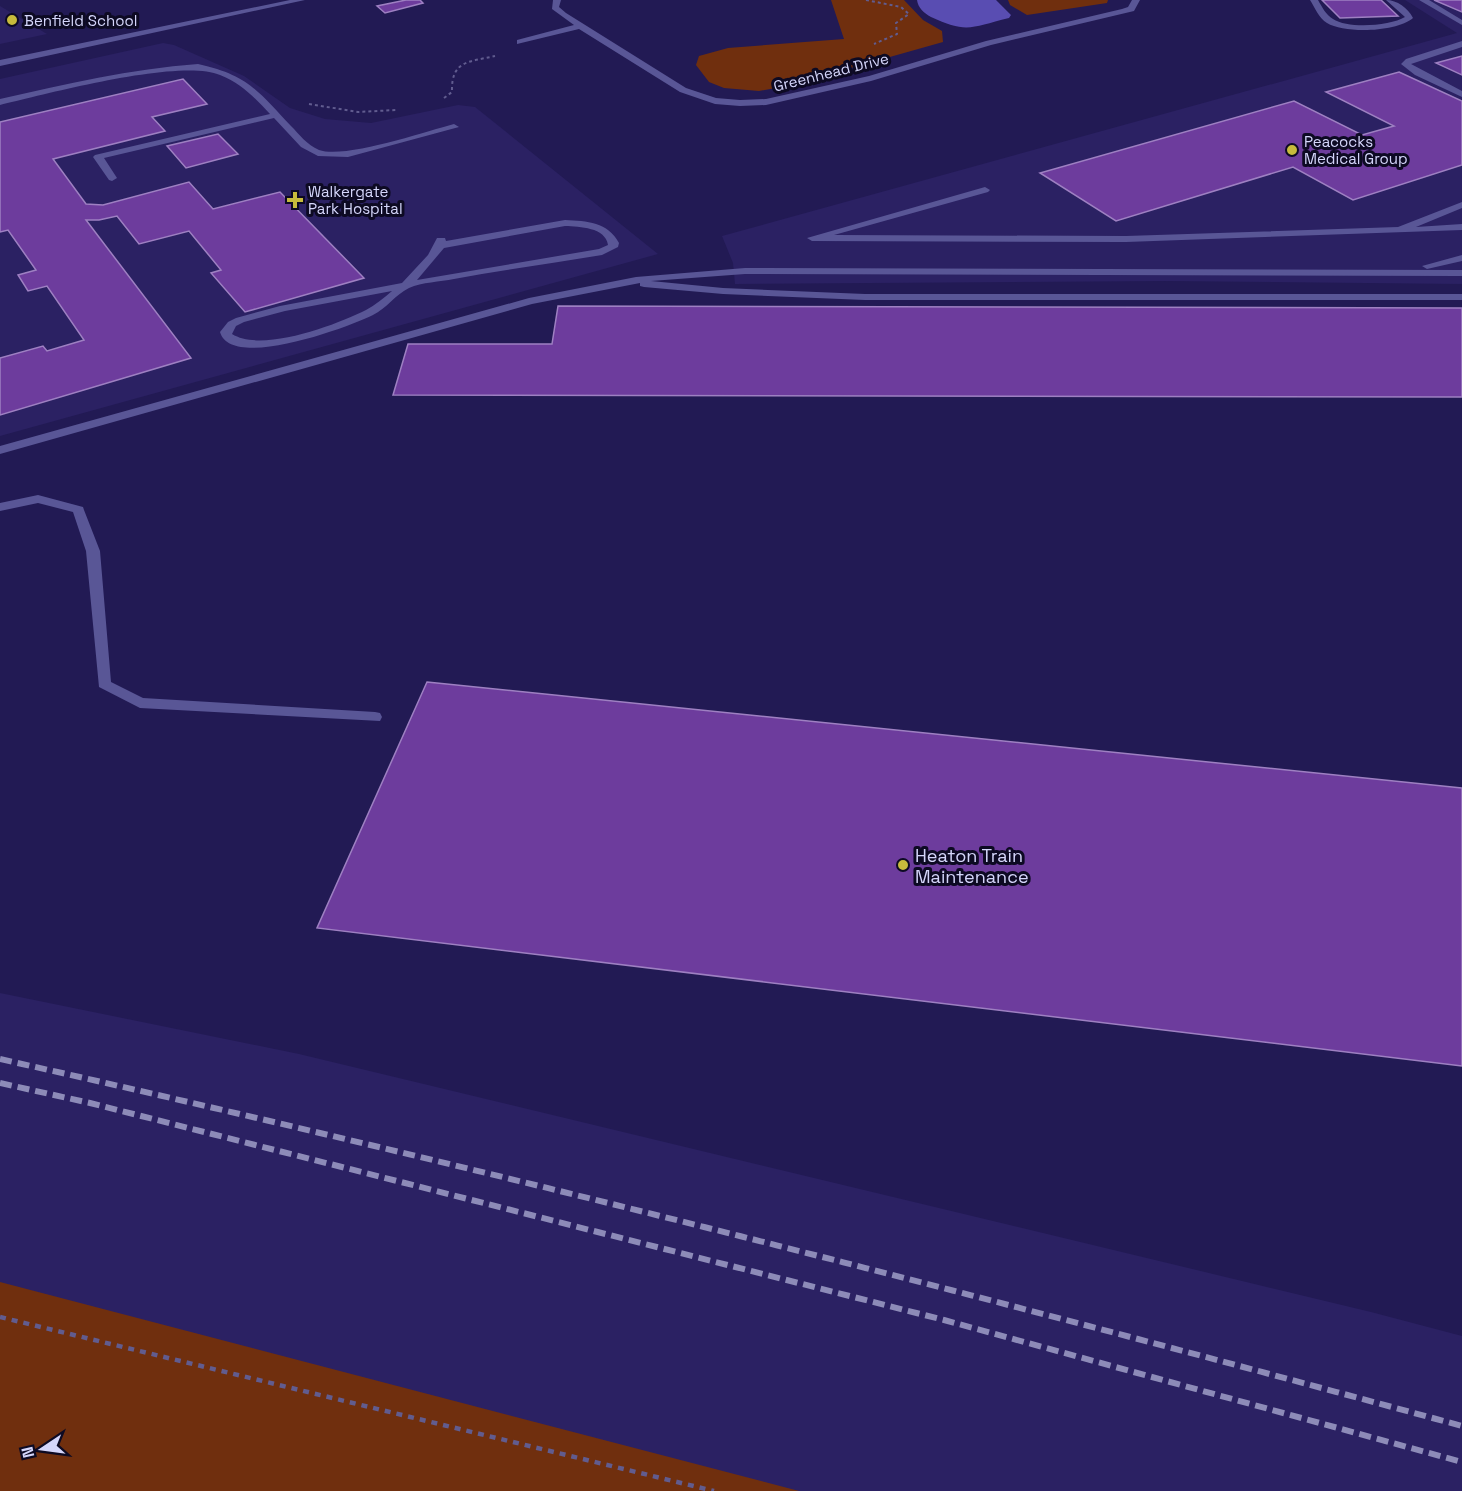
<svg xmlns="http://www.w3.org/2000/svg" width="1462" height="1491" viewBox="0 0 1462 1491" font-family="'Space Grotesk',sans-serif">
<rect width="100%" height="100%" fill="#221a54"/>
<g fill="#2b2163">
<polygon points="1405,0 1462,0 1462,284 1167,281 735,284 733,263 722,236 1457,33"/>
<polygon points="0,6 47,34 0,44"/>
<polygon points="163,43 174,45 244,76 290,108 325,119 371,123 458,105 475,107 658,254 0,436 0,79"/>
<polygon points="0,993 299,1054 1371,1312 1462,1336 1462,1491 0,1491"/>
</g>
<g fill="#702f0e">
<polygon points="831,0 904,0 923,20 942,31 943,42 787,86 759,91 724,88 709,82 696,65 699,56 728,48 844,39"/>
<polygon points="1008,0 1108,0 1107,3 1027,15 1010,5"/>
<polygon points="0,1282 799,1491 0,1491"/>
</g>
<path fill="#594db2" d="M917,0H996L1011,15L1009,18C972,27 967,34 931,17C924,13 918,8 917,0Z"/>
<g fill="#6d3c9d" stroke="#9e80c2" stroke-width="1.5">
<polygon points="406,0 420,0 423,3 385,13 377,6"/>
<polygon points="1322,0 1381,0 1398,16 1340,18"/>
<polygon points="1434,0 1462,0 1462,12"/>
<polygon points="1462,56 1462,75 1436,63"/>
<polygon points="1399,72 1462,101 1462,165 1353,200 1293,167 1116,221 1040,173 1294,101 1362,135 1394,126 1326,92"/>
<polygon points="183,79 207,104 152,117 165,131 53,159 86,204 103,205 189,182 213,209 280,192 364,278 245,312 211,273 221,270 189,231 139,244 117,216 99,220 86,220 191,358 0,415 0,358 43,346 47,351 84,340 47,286 28,291 18,275 36,270 8,230 0,232 0,122"/>
<polygon points="218,134 238,154 186,168 167,146"/>
<polygon points="558,306 1462,308 1462,397 393,395 408,344 552,344"/>
<polygon points="427,682 1462,788 1462,1066 317,928"/>
</g>
<g fill="none" stroke-linecap="round" stroke-linejoin="round">
<g stroke="#615c8f" stroke-width="2" stroke-dasharray="3 3" stroke-linecap="butt">
<polyline points="866,0 901,7 909,14 896,23 897,34 874,44"/>
<path d="M444,98L452,92C451,60 469,62 495,56"/>
<polyline points="309,104 358,112 396,110"/>
</g>
<polyline stroke="#615c8f" stroke-width="4.5" stroke-dasharray="6 6" stroke-linecap="butt" points="0,1317 714,1491"/>
<g fill="#595696" fill-rule="evenodd">
<path d="M1310,0H1318C1322,7 1326,15 1333,19C1348,29 1390,26 1405,17L1386,0C1397,0 1408,8 1413,18C1397,32 1345,34 1327,23C1319,18 1315,8 1310,0Z"/>
<polygon points="1419,0 1429,0 1462,20 1462,25"/>
<polygon points="1462,41 1462,47 1411,64 1462,91 1462,97 1415,75 1401,64 1406,59"/>
<path d="M198,64C248,75 258,91 291,126C299,134 307,145 319,150C345,159 424,132 454,124L459,127L348,157L318,156L301,147L274,118L104,158L117,178L112,181L109,180L93,157L95,155L270,114C255,98 241,83 220,75C180,58 46,94 0,105V99C65,84 131,69 198,64Z"/>
<polygon points="985,187 990,190 988,192 834,235 1126,236 1398,227 1462,202 1462,208 1416,227 1462,224 1462,230 1126,242 812,241 807,238"/>
<path d="M565,220C587,221 608,222 619,243L618,247L602,255C553,263 503,270 454,279C440,282 422,282 409,288C396,294 386,309 373,315C349,327 231,371 220,332L228,322L236,318L280,306L402,283L428,255L437,238H445L446,241ZM565,226C580,227 605,227 608,245L599,249L417,280L444,248ZM392,291C384,298 375,305 366,310C336,325 262,353 232,334L236,326L244,322L285,311Z"/>
<polygon points="1462,255 1462,261 1427,269 1422,266"/>
<polygon points="745,268 1462,270 1462,276 745,274 651,281 723,288 865,294 1462,294 1462,300 865,300 723,294 644,287 640,286 640,283 532,304 0,454 0,446 529,298 636,277"/>
<polygon points="38,495 83,507 84,510 100,551 111,682 143,698 375,712 380,713 382,717 380,721 140,708 99,687 86,551 73,512 38,503 0,511 0,503"/>
</g>
<polygon fill="#595696" fill-rule="evenodd" points="553,0 561,0 559,7 566,13 686,88 716,98 740,100 766,99 869,76 986,41 1122,9 1128,7 1132,0 1140,0 1134,11 991,45 871,81 766,105 740,106 715,104 680,92 579,29 517,44 517,40 574,25 552,9"/>
<polygon fill="#595696" fill-rule="evenodd" points="290,0 305,0 0,66 0,60"/>
<g stroke="#8d8bb8" stroke-width="6" stroke-dasharray="12 6" stroke-linecap="butt">
<path d="M0,1059C490,1169 977,1294 1462,1426"/>
<polyline points="0,1083 90,1103 944,1320 1462,1462"/>
</g>
</g>
<g fill="#c7bb3c" stroke="#0d0a23" stroke-width="2">
<circle cx="12" cy="20" r="6"/>
<circle cx="1292" cy="150" r="6"/>
<path d="M292 191h6v6h6v6h-6v6h-6v-6h-6v-6h6z"/>
<circle cx="903" cy="865" r="6"/>
</g>
<g text-anchor="middle" dominant-baseline="central" stroke-width="6" stroke-linejoin="round" paint-order="stroke">
<g font-size="15" fill="#d5d6fb" stroke="#0d0a23" text-anchor="start">
<text x="24" y="20">Benfield School</text>
<text x="1304" y="141">Peacocks<tspan x="1304" dy="17">Medical Group</tspan></text>
<text x="308" y="191">Walkergate<tspan x="308" dy="17">Park Hospital</tspan></text>
</g>
<g font-size="15" fill="#d5d6fb" stroke="#0d0a23">
<text transform="translate(831 72) rotate(-14)">Greenhead Drive</text>
</g>
<g font-size="18" fill="#d5d6fb" stroke="#0d0a23" text-anchor="start">
<text x="915" y="855">Heaton Train<tspan x="915" dy="21">Maintenance</tspan></text>
</g>
</g>
<g transform="translate(42 1449) rotate(257)" stroke="#0d0a23" stroke-width="4.5" paint-order="stroke">
<path d="M0-4.5L10 22L0 15L-10 22Z" fill="#d5d6fb"/>
<text y="-9" font-size="16" font-weight="bold" text-anchor="middle" fill="#d5d6fb">N</text>
</g>
</svg>
